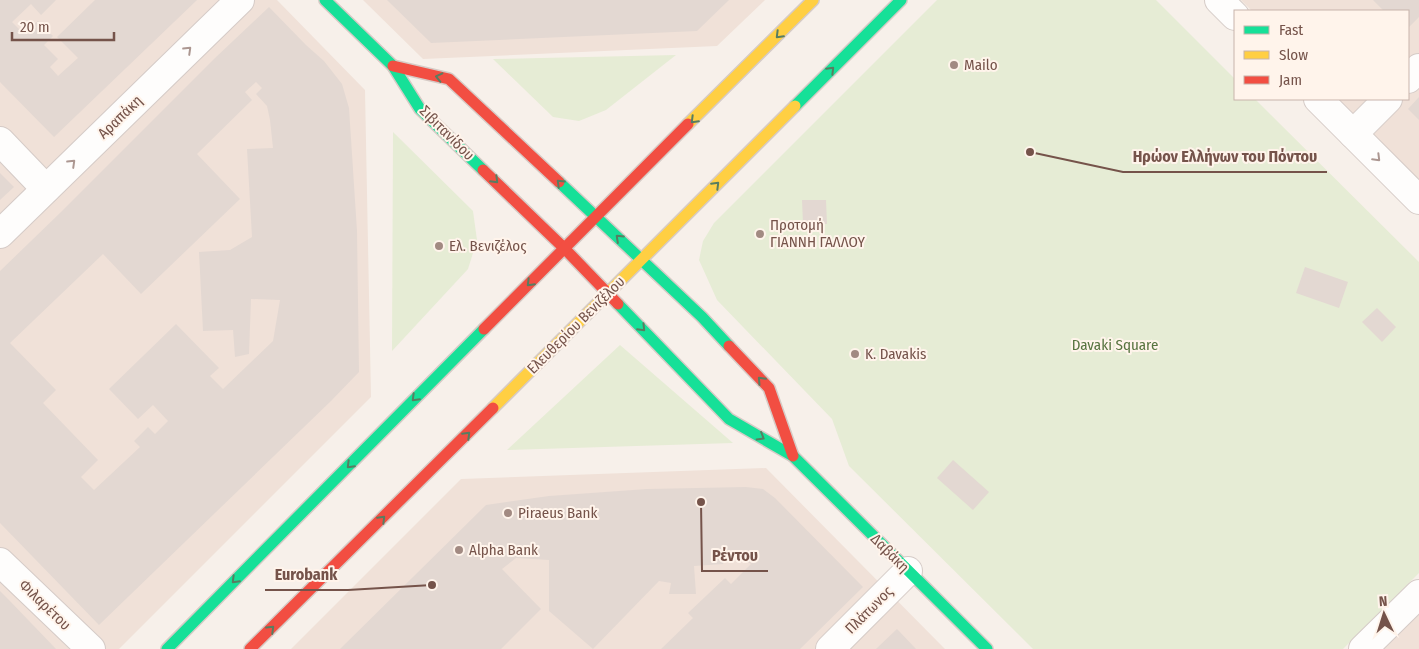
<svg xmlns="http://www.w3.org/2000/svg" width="1419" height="649" viewBox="0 0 1419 649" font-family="'Fira Sans Condensed',sans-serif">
<rect width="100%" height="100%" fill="#f7f0ea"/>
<g fill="#f0e1d8">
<polygon points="0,0 277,0 365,90 371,397 119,649 0,649"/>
<polygon points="363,0 765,0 717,46 423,59"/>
<polygon points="1241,0 1419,0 1419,183 1337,99 1408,99 1408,11 1252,11"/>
<polygon points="766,468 945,649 291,649 461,479"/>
<polygon points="1419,603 1419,649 1373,649"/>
</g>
<g fill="#e6ecd5">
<polygon points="937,0 1156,0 1235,79 1235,99 1255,99 1419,262 1419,573 1343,649 1033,649 849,466 832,419 717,300 699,260 703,241 714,223"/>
<polygon points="676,55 606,110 579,121 553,117 493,59"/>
<polygon points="393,132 473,211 477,240 468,269 392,351"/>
<polygon points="620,345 733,443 507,450"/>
</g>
<g fill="#e3d8d2" fill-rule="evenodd">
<polygon points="0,0 56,0 41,15 31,4 12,22 24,34 38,21 53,36 44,45 58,59 50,67 58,76 78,58 57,37 95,0 197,0 54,137 0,82"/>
<polygon points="387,0 729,0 697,31 431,43"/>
<polygon points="1373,0 1419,0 1419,17 1408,28 1408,11 1384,11"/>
<path d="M269,7L306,45L324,61L342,84L349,108L357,231L359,372L331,401L99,625L0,523V271L61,212L215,58ZM256,82L262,88L256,94L267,106L270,120L273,148L247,149L252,237L230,250L199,252L203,331L233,330L235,357L249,354L251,299L280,300L273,341L223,389L210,376L219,368L176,324L109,389L138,419L153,405L168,421L155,434L148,427L134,441L140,447L94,490L81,477L98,460L43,403L56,390L10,343L103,254L141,294L240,199L197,154L252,100L245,92Z"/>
<polygon points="1419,97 1419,120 1408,109"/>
<polygon points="0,173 14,187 0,200"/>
<polygon points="802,200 826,200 827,224 803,224"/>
<polygon points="1305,267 1348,282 1339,308 1296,293"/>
<polygon points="1377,308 1396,327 1382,342 1362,322"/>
<polygon points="953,460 989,492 973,510 937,478"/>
<polygon points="746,487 763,489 775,498 863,587 800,649 661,649 693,618 688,613 725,578 731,584 751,564 730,551 723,564 694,566 696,594 669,594 671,583 659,581 593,649 549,611 549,560 516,558 502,569 541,609 501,649 340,649 486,505 549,496 647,489"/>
<polygon points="0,591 7,598 56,649 0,649"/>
<polygon points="897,629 916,649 876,649"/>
</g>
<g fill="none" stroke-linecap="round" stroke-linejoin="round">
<g stroke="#d5cbc7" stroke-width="30">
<g id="street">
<polyline points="1219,0 1235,16"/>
<polyline points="1408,79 1419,68"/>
<polyline points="1318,99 1419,200"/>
<polyline points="1353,134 1388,99"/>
<polyline points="0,141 46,189"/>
<polyline points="0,234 240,0"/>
<polyline points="0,562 91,649"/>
<polyline points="830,649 908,571"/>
<polyline points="1363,649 1419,594"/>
</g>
</g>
<g stroke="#d6cbc6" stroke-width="14">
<g id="fast">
<polyline points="325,0 393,66 420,109 483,170"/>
<polyline points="795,106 901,0"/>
<polyline points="559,182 702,317 729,346"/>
<polyline points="618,304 729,419 793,456 987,649"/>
<polyline points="167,649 484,329"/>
</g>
</g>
<g stroke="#d6cbc6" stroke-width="14">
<g id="slow">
<polyline points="688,124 813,0"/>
<polyline points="493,408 795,106"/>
</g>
</g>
<g stroke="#d6cbc6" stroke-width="14">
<g id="jam">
<polyline points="393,66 449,79 559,182"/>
<polyline points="483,170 564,248 618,304"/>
<polyline points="484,329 688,124"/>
<polyline points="729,346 769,388 793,456"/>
<polyline points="250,649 493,408"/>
</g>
</g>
<use href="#street" stroke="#fefdfc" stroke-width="28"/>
<use href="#fast" stroke="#16e098" stroke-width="11"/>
<use href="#slow" stroke="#ffcf43" stroke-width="11"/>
<use href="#jam" stroke="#f24e42" stroke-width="11"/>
</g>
<defs><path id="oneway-chevron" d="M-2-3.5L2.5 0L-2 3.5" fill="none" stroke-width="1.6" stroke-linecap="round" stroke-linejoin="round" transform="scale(1.25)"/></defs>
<g stroke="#587d61">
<use href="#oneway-chevron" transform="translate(779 35) rotate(135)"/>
<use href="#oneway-chevron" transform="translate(831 70) rotate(-45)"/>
<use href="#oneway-chevron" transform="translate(439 77) rotate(-167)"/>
<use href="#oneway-chevron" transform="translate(694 120) rotate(135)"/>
<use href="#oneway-chevron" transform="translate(495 180) rotate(45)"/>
<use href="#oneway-chevron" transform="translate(560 183) rotate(-136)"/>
<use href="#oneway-chevron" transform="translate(716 185) rotate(-45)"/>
<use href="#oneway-chevron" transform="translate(619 238) rotate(-137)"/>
<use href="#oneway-chevron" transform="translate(530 283) rotate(135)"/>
<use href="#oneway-chevron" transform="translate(642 328) rotate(46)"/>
<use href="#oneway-chevron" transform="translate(761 380) rotate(-133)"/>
<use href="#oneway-chevron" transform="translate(415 398) rotate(135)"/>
<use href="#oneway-chevron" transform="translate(467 435) rotate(-45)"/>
<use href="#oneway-chevron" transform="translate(761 437) rotate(31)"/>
<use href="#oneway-chevron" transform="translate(350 465) rotate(135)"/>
<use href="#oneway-chevron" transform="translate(382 519) rotate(-45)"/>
<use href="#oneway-chevron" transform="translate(235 580) rotate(135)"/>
<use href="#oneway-chevron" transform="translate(271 629) rotate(-44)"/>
</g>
<g stroke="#ac9791">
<use href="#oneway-chevron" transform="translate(188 50) rotate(-44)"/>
<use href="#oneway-chevron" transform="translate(1377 158) rotate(45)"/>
<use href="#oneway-chevron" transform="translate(72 163) rotate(-44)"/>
</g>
<g fill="#a28a82" stroke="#fff4eb" stroke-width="2">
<circle cx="954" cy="65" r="5"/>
<circle cx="760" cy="234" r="5"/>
<circle cx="439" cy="246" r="5"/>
<circle cx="855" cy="354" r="5"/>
<circle cx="508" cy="513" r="5"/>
<circle cx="459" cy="550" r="5"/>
</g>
<g text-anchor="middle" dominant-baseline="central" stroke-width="4" stroke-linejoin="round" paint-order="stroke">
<g font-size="15" fill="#75534a" stroke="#fff4eb" text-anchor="start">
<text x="964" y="65">Mailo</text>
<text x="770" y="225">Προτομή<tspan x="770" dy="17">ΓΙΑΝΝΗ ΓΑΛΛΟΥ</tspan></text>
<text x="449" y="246">Ελ. Βενιζέλος</text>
<text x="865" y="354">K. Davakis</text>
<text x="518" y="513">Piraeus Bank</text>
<text x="469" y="550">Alpha Bank</text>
</g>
<g font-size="15" fill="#75534a" stroke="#fff4eb">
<text transform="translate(120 117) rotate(-44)">Αραπάκη</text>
<text transform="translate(447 133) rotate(45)">Σιβιτανίδου</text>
<text transform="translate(576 325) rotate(-45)">Ελευθερίου Βενιζέλου</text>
<text transform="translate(890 553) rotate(45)">Δαβάκη</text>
<text transform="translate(45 605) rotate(44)">Φιλαρέτου</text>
<text transform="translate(869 610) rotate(-45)">Πλάτωνος</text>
</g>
<g font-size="15" fill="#587440" stroke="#fff4eb">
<text x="1115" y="345">Davaki Square</text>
</g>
</g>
<path fill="none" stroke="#75534a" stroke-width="2" d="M1030 152L1123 172H1327M701 502L702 571H768M432 585L348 590H265"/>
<g fill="#75534a" stroke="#fff4eb" stroke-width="2">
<circle cx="1030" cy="152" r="5"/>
<circle cx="701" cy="502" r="5"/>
<circle cx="432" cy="585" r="5"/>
</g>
<g font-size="16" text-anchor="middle" font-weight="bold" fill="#75534a" stroke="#fff4eb" stroke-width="4" stroke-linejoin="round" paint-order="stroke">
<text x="1225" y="162">Ηρώον Ελλήνων του Πόντου</text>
<text x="735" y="561">Ρέντου</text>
<text x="306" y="580">Eurobank</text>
</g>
<rect x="1234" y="10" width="175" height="90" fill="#fff4eb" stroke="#c8b4ab"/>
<rect x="1244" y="26" width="25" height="8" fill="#16e098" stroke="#c8b4ab"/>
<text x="1279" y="35" font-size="15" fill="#75534a">Fast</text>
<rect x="1244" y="51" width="25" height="8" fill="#ffcf43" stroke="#c8b4ab"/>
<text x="1279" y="60" font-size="15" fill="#75534a">Slow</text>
<rect x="1244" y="76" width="25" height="8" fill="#f24e42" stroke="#c8b4ab"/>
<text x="1279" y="85" font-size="15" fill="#75534a">Jam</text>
<g transform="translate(1384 614) rotate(356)" stroke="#fff4eb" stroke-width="4" paint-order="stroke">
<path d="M0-4L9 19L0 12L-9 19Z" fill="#75534a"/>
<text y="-8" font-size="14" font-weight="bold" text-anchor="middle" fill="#75534a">N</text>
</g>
<path d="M12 32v8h102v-8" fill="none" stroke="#75534a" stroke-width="2.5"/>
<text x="20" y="32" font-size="15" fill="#75534a" stroke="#fff4eb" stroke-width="4" paint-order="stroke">20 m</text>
</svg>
